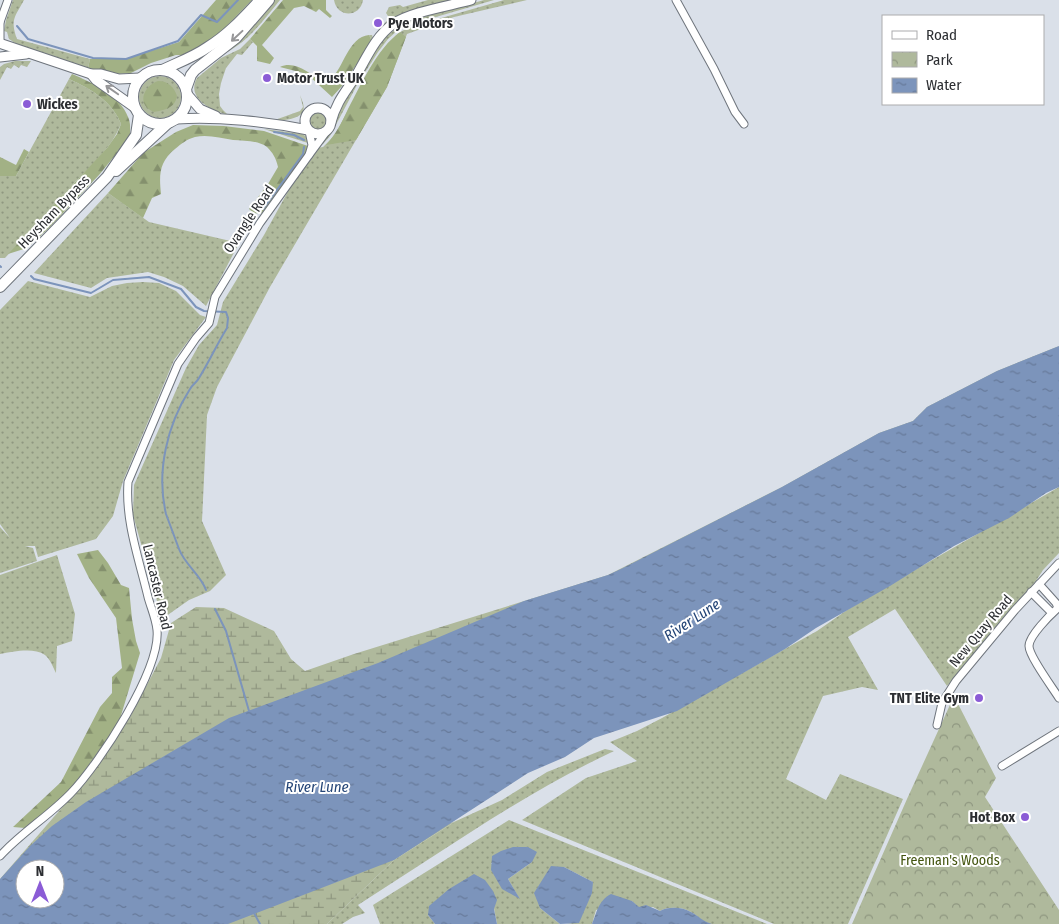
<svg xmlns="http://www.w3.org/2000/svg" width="1059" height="924" viewBox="0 0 1059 924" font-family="'Fira Sans Condensed',sans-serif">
<defs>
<pattern id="grass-dots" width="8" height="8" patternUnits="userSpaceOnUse" patternTransform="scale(1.25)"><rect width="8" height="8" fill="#afb99c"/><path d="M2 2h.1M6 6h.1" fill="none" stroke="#8f9780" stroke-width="1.8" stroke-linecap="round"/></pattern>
<pattern id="forest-firs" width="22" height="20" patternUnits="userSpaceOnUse" patternTransform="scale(1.25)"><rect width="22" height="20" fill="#a2b185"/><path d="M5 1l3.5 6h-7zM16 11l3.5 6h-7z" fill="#84906d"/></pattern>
<pattern id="wetland-marsh" width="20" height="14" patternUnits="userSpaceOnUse" patternTransform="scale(1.25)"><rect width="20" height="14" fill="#afb99c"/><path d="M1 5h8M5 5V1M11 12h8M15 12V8" fill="none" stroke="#8f9780"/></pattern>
<pattern id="park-crowns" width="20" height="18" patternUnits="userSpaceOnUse" patternTransform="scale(1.25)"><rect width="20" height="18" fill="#afb99c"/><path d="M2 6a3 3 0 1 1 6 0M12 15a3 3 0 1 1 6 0" fill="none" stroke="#8f9780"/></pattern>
<pattern id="water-ripples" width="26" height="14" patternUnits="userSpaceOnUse" patternTransform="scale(1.25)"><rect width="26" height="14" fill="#7c94bb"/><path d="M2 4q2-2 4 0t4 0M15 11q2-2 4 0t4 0" fill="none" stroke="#667999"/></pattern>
</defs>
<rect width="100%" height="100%" fill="#dae0e9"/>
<g fill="url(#grass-dots)" fill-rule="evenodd">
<path d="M13,0H24C15,17 10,19 17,39L90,59L88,68L14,45L15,43L9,39L7,32L4,31L6,20Z"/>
<path d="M274,0H280C262,22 246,45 219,56L262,15Z"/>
<path d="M334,0H363C360,18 337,18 334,0Z"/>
<polygon points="428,0 456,0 395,17 389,20 372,41 369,35 372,35 373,38 388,19 388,16 386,13 389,7 400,5 403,7"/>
<path d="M484,0H494L412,24L398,30L388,39L378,52L357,85L330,136L323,144L318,146L333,130L337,110L381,42C404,15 452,9 484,0Z"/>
<polygon points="504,0 527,0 454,17 407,34 387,87 270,287 217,387 207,415 202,521 226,575 210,591 189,600 162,619 133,515 134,485 186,368 199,345 217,325 223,302 264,235 291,186 317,148 323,147 335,135 364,80 388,43 400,32 410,27"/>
<path d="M250,39L253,42L242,55L237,54L226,68L221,83L219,94L220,106L223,110L227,114L272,121L300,111L303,107L300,95C302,101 306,107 302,113C290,131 175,118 197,78L221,58L240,49Z"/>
<polygon points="15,61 31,61 27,67 21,65 19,68 14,65 11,69 7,67 0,80 0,67 4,64"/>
<circle cx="160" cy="97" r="21"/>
<path d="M69,79C91,89 112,101 121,124C112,147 93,164 76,181C53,207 29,232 5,258H0V176H16Z"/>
<circle cx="317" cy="121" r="9"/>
<polygon points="264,129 302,134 307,137 308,143"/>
<polygon points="108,193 149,222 239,243 206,306 183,286 164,277 148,272 107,278 91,288 34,273"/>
<polygon points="28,281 90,297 112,286 127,283 143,282 159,283 176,291 200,315 206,317 174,360 123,481 113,516 96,539 38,557 35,546 25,546 33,548 37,561 0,573 0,527 10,538 0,524 0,310"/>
<polygon points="1059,487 1059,553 1043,570 1032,587 947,686 895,609 848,637 878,690 862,687 823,696 786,779 826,800 840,774 903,799 848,924 774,924 522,820 586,778 637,761 610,742 637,731 662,718 817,631 847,610 887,586"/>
<path d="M57,555L75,614L72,641L57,646L56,673C53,667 50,659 45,655C33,647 13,652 0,654V575Z"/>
<path d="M605,749L614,751C524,793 442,852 358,905L365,913L353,917L342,924H327L394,860L456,821L502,800L547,772Z"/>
<path d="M509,820L767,924C751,924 726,924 711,924C702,922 698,916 691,912C683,907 668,906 660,911L653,907L639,908L632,901L596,910L592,924H566L579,922L593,882L564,867L540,908L560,924H497L494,908L496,899L428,915L435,924H380L373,905ZM532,862L508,879L519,898L491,863Z"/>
</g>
<g fill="url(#forest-firs)">
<polygon points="216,0 252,0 218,35 198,49 183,55 176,55 151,63 131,73 117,74 88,68 90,59 125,59 179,42"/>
<polygon points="283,0 326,0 326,10 332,16 330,18 319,9 316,12 304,6 294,8 262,45 274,58 270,64 257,61 257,46 250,39"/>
<path d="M400,32L406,37L387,87L356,140L326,145C336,134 342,122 348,109C362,83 376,50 400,32Z"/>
<path d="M369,35L372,41L342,86L332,97L307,74L280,67C295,60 311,74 323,83C323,83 330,80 330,80C344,68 348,37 369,35Z"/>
<path d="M72,74C91,82 121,96 128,117C131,123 130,130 130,137L99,175L48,229L27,248L8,254L107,148L117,134L121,124C112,101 91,89 69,79Z"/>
<path d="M158,81C168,81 174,87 177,96C175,108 165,110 154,112C136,105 143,86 158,81Z"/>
<path d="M193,125L224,126L264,131L308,146V150L264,212C257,215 254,213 249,209L268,184L278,167C276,158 273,153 267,147C258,140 244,141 233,140C221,138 207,134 195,137C187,139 181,144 175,149C159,162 159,175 161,194L152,198L143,218L108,193L143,153L176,132Z"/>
<polygon points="24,149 29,152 16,176 0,176 0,157 16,165"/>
<polygon points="98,550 108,563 121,585 129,588 132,619 136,641 140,653 119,722 77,782 52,807 25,828 13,827 61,782 100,707 112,693 112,677 122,668 116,618 89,578 77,554"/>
</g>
<g fill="url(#wetland-marsh)">
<polygon points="1059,346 76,924 73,924 138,834 25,869 0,879 85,781 130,717 161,658 171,623 196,607 224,608 274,631 291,659 305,671 354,654 608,575 782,487 879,433 913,421 927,407 997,371"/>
<polygon points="456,821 394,860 327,924 174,924"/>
</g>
<polygon fill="url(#park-crowns)" points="954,696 996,778 985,797 1059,910 1059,924 852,924 907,799"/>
<g fill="url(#water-ripples)" fill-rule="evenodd">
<path d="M1059,346V487L1046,493L1009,518L954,546L890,586L816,628L785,649L677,711L594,738L565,757L528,773L394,860L228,924H0V879L30,846L52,826L86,802L229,718L378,663L524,601L608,575L623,568L782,487L879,433L913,421L927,407L997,371ZM25,869H55V899H25Z"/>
<polygon points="513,847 528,847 537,852 532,862 508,879 520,899 502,889 491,870 492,856 501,851"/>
<polygon points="551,866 564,867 593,882 592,893 579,923 560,924 540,908 534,893"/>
<polygon points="474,874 485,880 493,891 497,900 494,909 497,924 435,924 428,915 429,906 449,889"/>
<path d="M611,894L632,901L639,907L646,905L660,911C668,906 683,907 691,912C699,916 702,921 712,924H592C597,912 598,901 611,894Z"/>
</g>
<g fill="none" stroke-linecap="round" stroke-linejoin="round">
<g stroke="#7c94bb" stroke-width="2">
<polyline points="17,26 28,39 93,58 126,59 178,41 201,15 217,22 238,0"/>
<polyline points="274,132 294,135 304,140"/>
<polyline points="263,209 303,154 304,147"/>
<polyline points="0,266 1,267"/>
<path d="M31,276L34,279L91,293L113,280L149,277L181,289L196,307L204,311L226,312L228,318L227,328C217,344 209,362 199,378C197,382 192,385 190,389C167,425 156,472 166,514C170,525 175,538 179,549C185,565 201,575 206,590"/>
<polyline points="215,609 226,631 249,711"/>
<polyline points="254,913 260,924"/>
</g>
<g stroke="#6f757d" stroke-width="9">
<g id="minor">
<polyline points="676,0 714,69 735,112 744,124"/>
<polyline points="0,22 8,0"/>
<polyline points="0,42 0,22"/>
<polyline points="309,131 312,145 309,155 326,132"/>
<path d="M1039,584L1056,603L1058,608C1050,615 1029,636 1029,646C1029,656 1052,687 1059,698"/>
<polyline points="1031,592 1052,613"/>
<polyline points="937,725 942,703 956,681 1015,610 1059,563"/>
<polyline points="1002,766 1059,731"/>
<path d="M0,856C22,832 49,816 71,793C99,764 161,670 157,630C156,619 151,608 148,597C139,559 125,521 128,482L178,364L196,338L209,323L215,297L260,223L309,155"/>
</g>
</g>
<g stroke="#6f757d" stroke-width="11">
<g id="major">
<polyline points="2,44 91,74 101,74 119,79 140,78"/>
<polyline points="0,57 26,54"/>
<polyline points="91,74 96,80 134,107"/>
<polyline points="187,94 200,109 216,116"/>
<circle cx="318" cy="121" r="13"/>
<path d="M177,119C217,116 269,122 308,130"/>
<path d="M331,122C337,100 346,92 357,74C367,57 376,36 393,24C410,12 449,6 471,0"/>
</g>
</g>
<g stroke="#6f757d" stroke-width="12">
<g id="highway">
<circle cx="160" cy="97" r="27"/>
<path d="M162,70C177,63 194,57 208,47C228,35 244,17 260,0"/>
<polyline points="186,89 191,75 195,70 236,38 269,0"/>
<polyline points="116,171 168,123"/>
<polyline points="0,287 107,177 136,135 139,115"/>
</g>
</g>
<use href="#minor" stroke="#fff" stroke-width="7"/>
<use href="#major" stroke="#fff" stroke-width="9"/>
<use href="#highway" stroke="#fff" stroke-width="10"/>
</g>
<defs><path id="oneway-shaft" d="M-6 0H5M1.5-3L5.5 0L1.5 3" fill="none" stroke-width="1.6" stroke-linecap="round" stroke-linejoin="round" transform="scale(1.25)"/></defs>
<g stroke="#969698">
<use href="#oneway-shaft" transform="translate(237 36) rotate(137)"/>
<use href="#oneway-shaft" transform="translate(112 90) rotate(-145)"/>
</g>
<g fill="#8b5cd6" stroke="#fff" stroke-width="2">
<circle cx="378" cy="23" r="5"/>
<circle cx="267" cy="78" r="5"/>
<circle cx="27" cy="104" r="5"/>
<circle cx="979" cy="698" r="5"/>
<circle cx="1025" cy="817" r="5"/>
</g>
<g text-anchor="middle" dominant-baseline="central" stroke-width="4" stroke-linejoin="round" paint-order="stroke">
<g font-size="14" font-weight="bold" fill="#2c2e32" stroke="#fff" text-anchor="start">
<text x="388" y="23">Pye Motors</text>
<text x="277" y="78">Motor Trust UK</text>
<text x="37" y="104">Wickes</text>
<text x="969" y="698" text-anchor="end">TNT Elite Gym</text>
<text x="1015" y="817" text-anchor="end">Hot Box</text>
</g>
<g font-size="14" fill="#2c2e32" stroke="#fff">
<text transform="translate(54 212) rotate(-46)">Heysham Bypass</text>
<text transform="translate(249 219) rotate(-56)">Ovangle Road</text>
<text transform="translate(157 587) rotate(77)">Lancaster Road</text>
<text transform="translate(981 631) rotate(-50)">New Quay Road</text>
</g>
<g font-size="14" fill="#445510" stroke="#fff">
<text x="950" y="860">Freeman's Woods</text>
</g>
<g font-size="15" font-style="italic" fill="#244577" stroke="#fff">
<text transform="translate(692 620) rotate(-33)">River Lune</text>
<text x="317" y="787">River Lune</text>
</g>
</g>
<rect x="882" y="15" width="162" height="90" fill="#ffffff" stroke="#ababad"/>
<rect x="892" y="31" width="25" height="8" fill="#ffffff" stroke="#ababad"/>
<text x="926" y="40" font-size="15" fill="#2c2e32">Road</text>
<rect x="892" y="52" width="25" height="15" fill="url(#park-crowns)" stroke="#ababad"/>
<text x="926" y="65" font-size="15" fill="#2c2e32">Park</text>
<rect x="892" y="78" width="25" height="15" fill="url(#water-ripples)" stroke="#ababad"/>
<text x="926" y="90" font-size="15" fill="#2c2e32">Water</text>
<g transform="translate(40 884)"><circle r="24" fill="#ffffff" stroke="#ababad"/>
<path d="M0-4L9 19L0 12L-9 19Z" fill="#8b5cd6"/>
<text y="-8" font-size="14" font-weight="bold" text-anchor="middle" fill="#2c2e32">N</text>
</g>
</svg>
